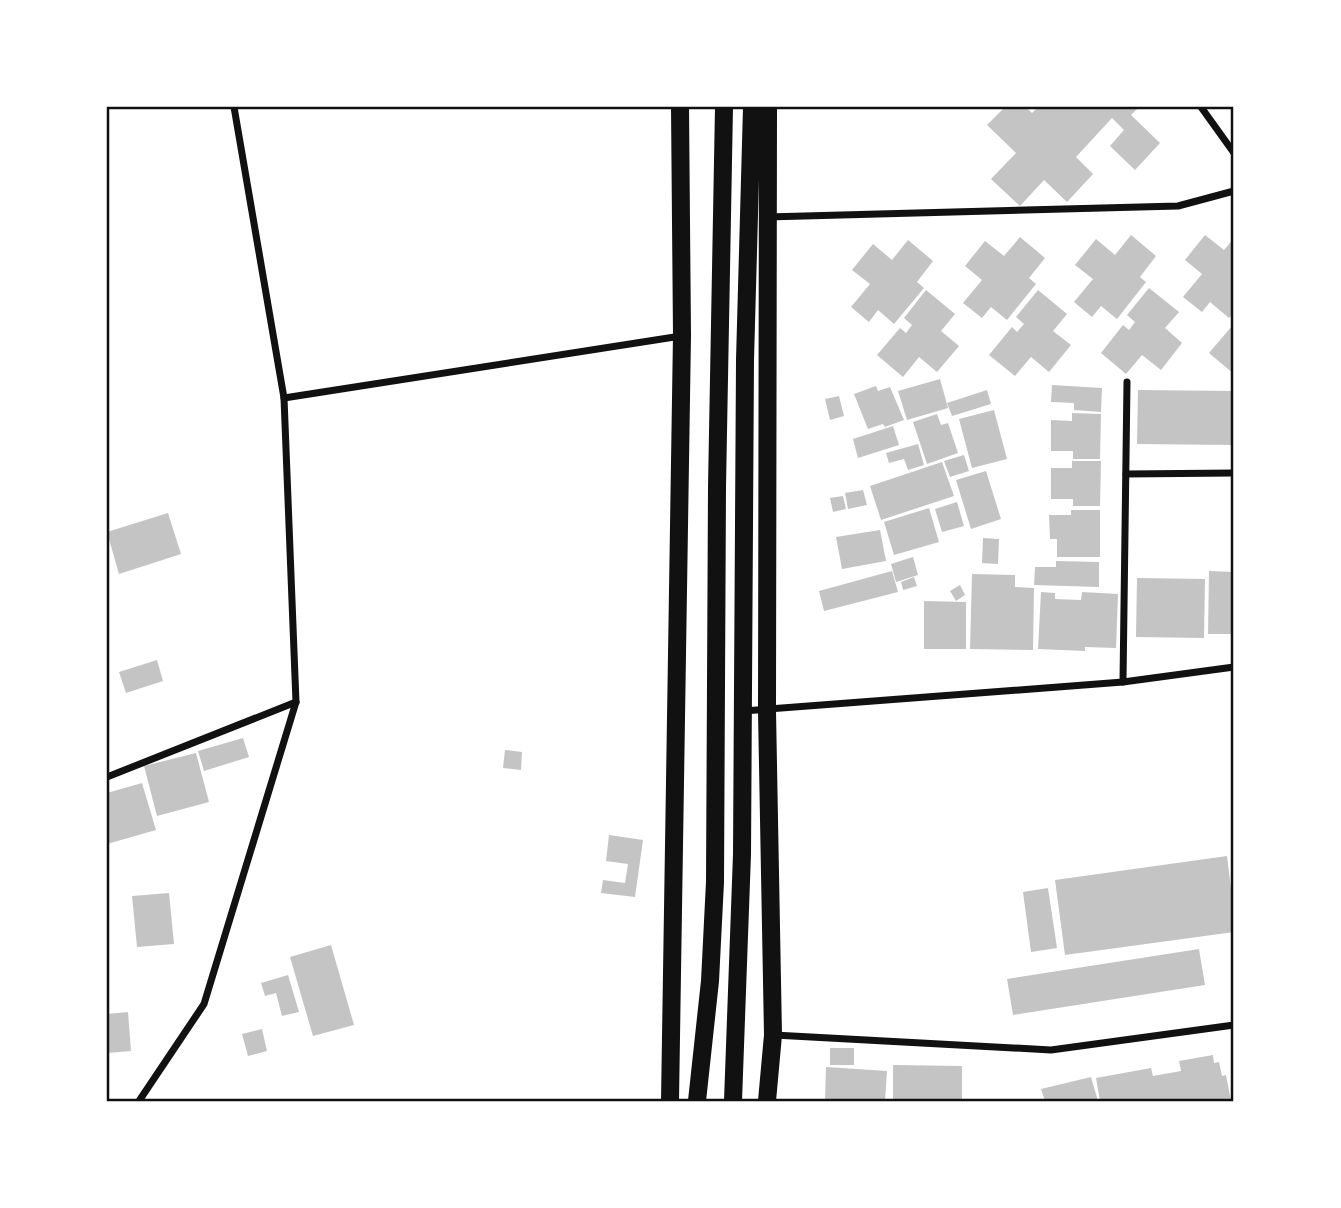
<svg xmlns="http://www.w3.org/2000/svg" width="1341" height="1208" viewBox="0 0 1341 1208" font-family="'Titillium Web',sans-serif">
<rect width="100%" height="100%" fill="#fff"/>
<g fill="#c4c4c4">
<polygon points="1005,107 1026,107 1032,113 1038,107 1139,107 1131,115 1160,143 1135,170 1110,146 1124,130 1112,118 1076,157 1093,174 1067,202 1044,180 1020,206 991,179 1016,153 987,125"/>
<polygon points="1131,235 1156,256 1140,277 1146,282 1117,319 1101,306 1092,317 1074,302 1093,279 1075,265 1096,239 1115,255"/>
<polygon points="1205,235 1224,250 1234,238 1234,312 1229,318 1210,302 1202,312 1183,297 1202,274 1185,260"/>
<polygon points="1020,237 1045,258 1029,278 1036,284 1007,320 991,307 982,318 963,303 982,280 965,266 985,241 1004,256"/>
<polygon points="908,240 933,261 917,282 924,288 894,324 878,310 869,322 851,307 870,284 852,270 873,244 892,260"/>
<polygon points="1149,288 1179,312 1165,328 1182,343 1161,370 1142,355 1126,374 1101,353 1123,325 1129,330 1135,322 1127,315"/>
<polygon points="926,290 955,314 941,331 959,346 937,372 919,357 903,377 877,355 900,328 906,333 912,325 904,318"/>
<polygon points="1038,290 1067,314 1053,331 1071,345 1049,372 1031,357 1015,376 989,355 1012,327 1017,332 1024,324 1016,317"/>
<polygon points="1232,326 1234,328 1234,374 1209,353"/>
<polygon points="940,379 948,408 907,420 898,391"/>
<polygon points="1052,385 1102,388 1101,412 1074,410 1074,403 1051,402"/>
<polygon points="876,386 878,391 890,387 904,420 885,427 883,424 868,429 854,394"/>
<polygon points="987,390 991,404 952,416 947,403"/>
<polygon points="1138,390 1234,391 1234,445 1137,444"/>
<polygon points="839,396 844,416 830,420 825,399"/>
<polygon points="994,410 1007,459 972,468 959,419"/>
<polygon points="1072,413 1101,414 1100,459 1073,459 1073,451 1051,451 1051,420 1072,421"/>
<polygon points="937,414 941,425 948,423 958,453 927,464 913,422"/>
<polygon points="893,426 899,445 858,458 853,439"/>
<polygon points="918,444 924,465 908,470 904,459 889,463 886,453"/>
<polygon points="964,455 969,471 950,477 944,461"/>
<polygon points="1072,461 1101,461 1100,506 1073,506 1073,499 1051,499 1051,468 1072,468"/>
<polygon points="942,462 954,496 881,520 870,486"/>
<polygon points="986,471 1001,519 971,529 956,480"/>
<polygon points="863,490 867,505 848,509 845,493"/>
<polygon points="843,496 846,509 833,512 830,498"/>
<polygon points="957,502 964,526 942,532 935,509"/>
<polygon points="929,508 939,542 894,555 884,522"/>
<polygon points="1071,510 1100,510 1100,557 1057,557 1057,539 1050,539 1049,515 1071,515"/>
<polygon points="168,513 181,554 119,574 107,532"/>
<polygon points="880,530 886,561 842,569 836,537"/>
<polygon points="983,538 999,539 998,564 982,563"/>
<polygon points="913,557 918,575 896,582 891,564"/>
<polygon points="1056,561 1099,562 1099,587 1034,585 1035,567 1056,567"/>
<polygon points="892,571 898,592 824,611 819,591"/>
<polygon points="1209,571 1234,572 1234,634 1208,634"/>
<polygon points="972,574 1015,575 1015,587 1034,588 1033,650 970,649"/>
<polygon points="914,577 917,586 903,590 901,582"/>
<polygon points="1137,578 1205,579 1204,638 1136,637"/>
<polygon points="960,585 965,595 956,601 950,591"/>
<polygon points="1041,592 1055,593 1055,599 1081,600 1082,592 1118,594 1116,648 1085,647 1085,651 1038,649"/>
<polygon points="924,601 966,602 966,649 924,649"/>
<polygon points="157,660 163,681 126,693 119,672"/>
<polygon points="243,738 249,757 204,771 198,751"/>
<polygon points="505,750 522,752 521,770 503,768"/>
<polygon points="196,753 209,802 157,816 144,766"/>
<polygon points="142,783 156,830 107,844 107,793"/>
<polygon points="609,835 643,840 635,897 601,893 603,880 625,883 628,864 606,861"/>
<polygon points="1227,856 1234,913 1234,932 1065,955 1055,880"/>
<polygon points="1048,888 1057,948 1031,952 1023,892"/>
<polygon points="169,893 174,944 137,947 132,896"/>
<polygon points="331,945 354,1025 313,1036 290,957"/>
<polygon points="1199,949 1205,985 1013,1015 1007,979"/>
<polygon points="288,975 299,1012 282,1016 276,993 265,996 261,983"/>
<polygon points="128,1012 131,1051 108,1053 107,1014"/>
<polygon points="262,1029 267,1051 248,1056 242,1034"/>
<rect x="830" y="1048" width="24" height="17"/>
<polygon points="1213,1055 1214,1063 1219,1062 1222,1076 1226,1075 1231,1101 1100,1101 1096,1078 1151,1068 1153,1076 1181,1071 1179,1061"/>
<polygon points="893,1065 962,1066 962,1101 893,1101"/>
<polygon points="826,1067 887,1071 885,1101 825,1101"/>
<polygon points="1091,1077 1098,1101 1045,1101 1041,1089"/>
</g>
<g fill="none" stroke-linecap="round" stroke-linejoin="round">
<g stroke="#111" stroke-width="7">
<polyline points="1201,107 1234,153"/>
<polyline points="767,217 1178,206 1234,191"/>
<polyline points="284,398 681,336"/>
<polyline points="1126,474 1234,473"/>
<polyline points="1123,682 1127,382"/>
<polyline points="743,711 1123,682 1234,667"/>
<polyline points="107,777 296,702"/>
<polyline points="774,1035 1051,1050 1234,1025"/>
<polyline points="139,1101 204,1004 296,702 284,398 234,107"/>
</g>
<g stroke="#111" stroke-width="18">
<polyline points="670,1101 682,335 680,107"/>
<polyline points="697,1101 710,981 715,882 717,487 724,107"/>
<polyline points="733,1101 742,854 745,360 752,107"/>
<polyline points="767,1101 773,1035 767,711 768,107"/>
</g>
</g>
<rect width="1341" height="1208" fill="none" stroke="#ffffff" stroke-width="217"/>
<rect x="108" y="108" width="1124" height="992" fill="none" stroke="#111" stroke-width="2.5"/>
</svg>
